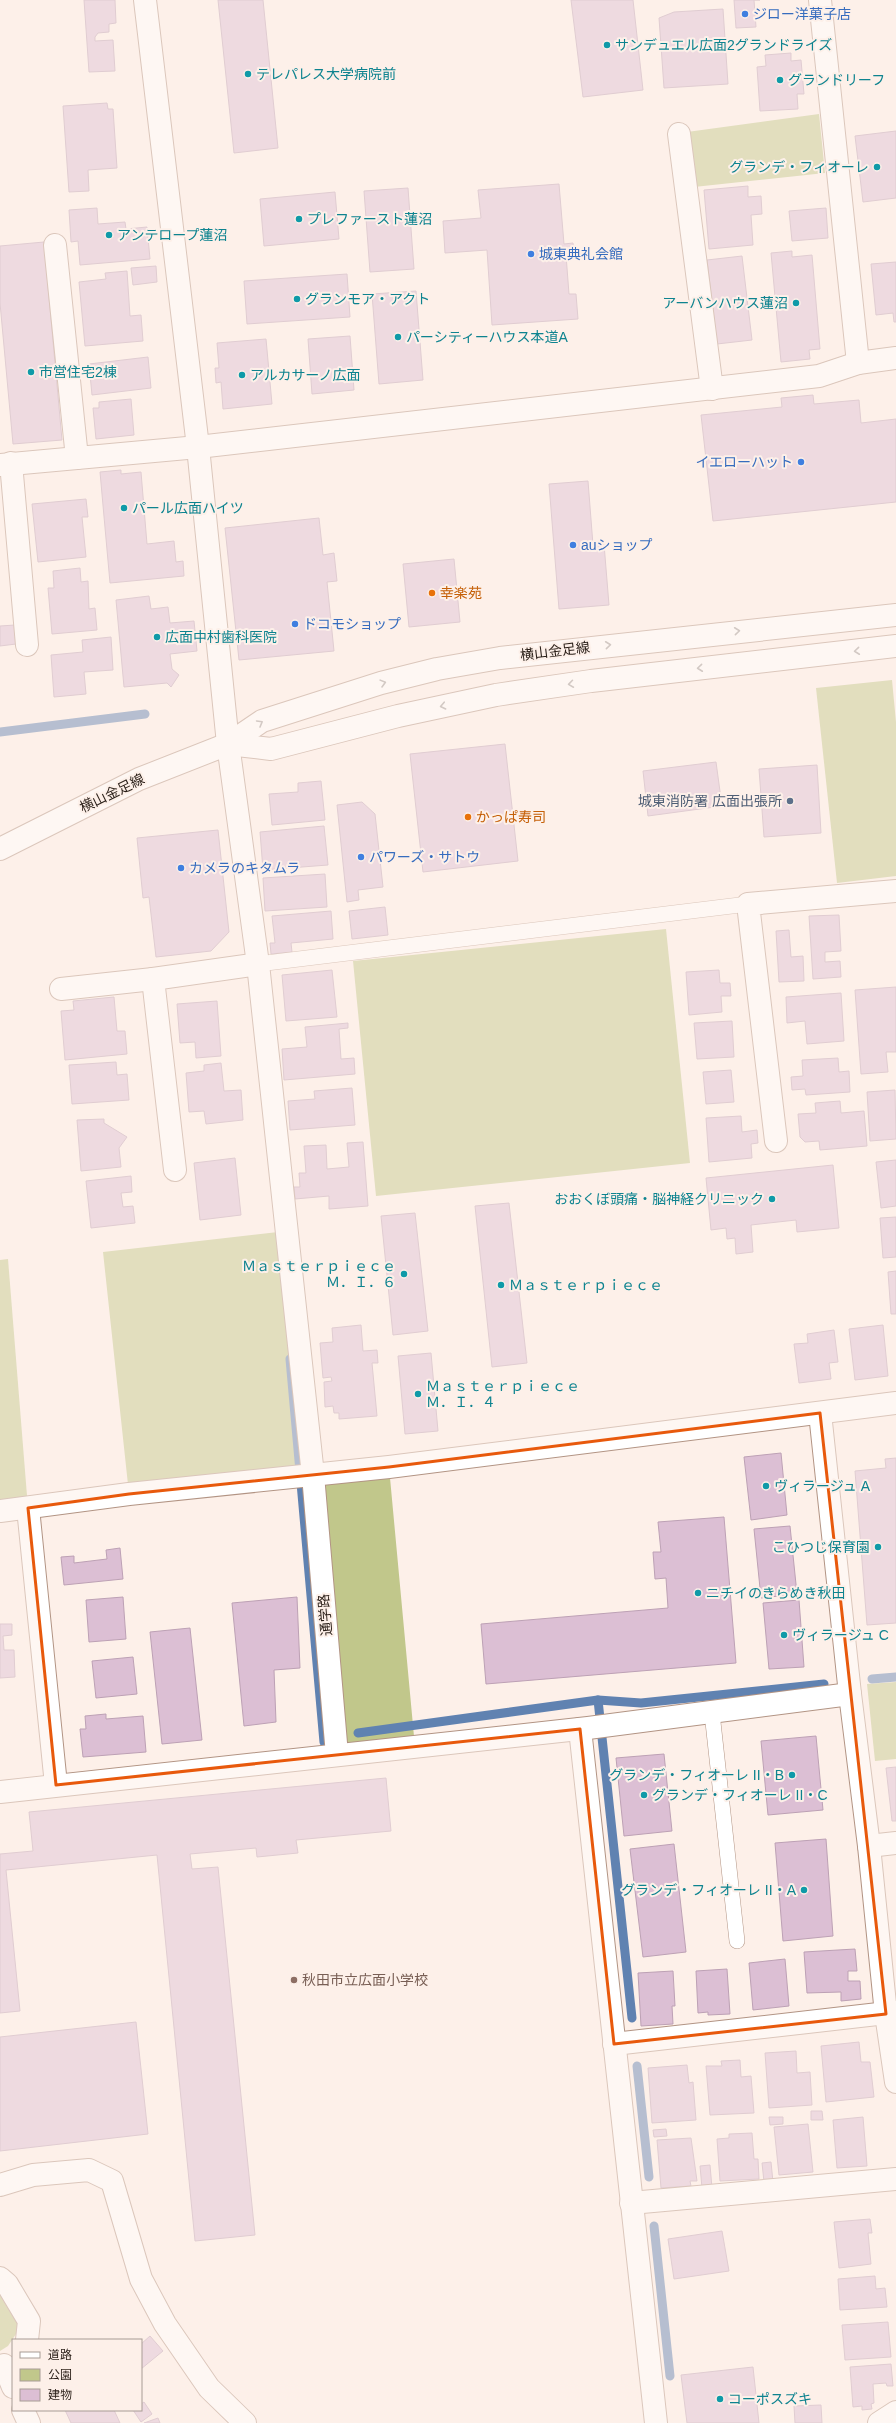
<svg xmlns="http://www.w3.org/2000/svg" width="896" height="2423" viewBox="0 0 896 2423" font-family="Helvetica,'Noto Sans JP',sans-serif">
<rect width="100%" height="100%" fill="#fdf0e9"/>
<g fill="#c1c78b">
<polygon points="819,114 825,173 694,187 687,132"/>
<polygon points="892,680 896,722 896,876 837,883 816,688"/>
<polygon points="666,929 690,1163 376,1196 353,961"/>
<polygon points="278,1232 313,1475 389,1467 415,1747 330,1756 313,1475 129,1494 103,1252"/>
<polygon points="8,1259 28,1508 0,1511 0,1260"/>
<polygon points="896,1682 896,1759 875,1761 867,1684"/>
<polygon points="0,2295 20,2328 8,2346 0,2351"/>
</g>
<g fill="none" stroke-linecap="round" stroke-linejoin="round">
<g stroke="#6082b1" stroke-width="9">
<polyline points="0,732 145,714"/>
<polyline points="290,1359 324,1742"/>
<polyline points="872,1679 896,1677"/>
<polyline points="598,1700 632,2018"/>
<polyline points="358,1733 598,1700 641,1703 824,1684"/>
<polyline points="637,2066 649,2177"/>
<polyline points="654,2226 670,2376"/>
</g>
</g>
<g fill="#dcbfd4" stroke="#bda1b5">
<polygon points="84,0 115,0 116,23 109,24 109,32 98,33 95,37 95,41 113,40 115,71 89,72"/>
<polygon points="218,0 263,0 278,148 234,153"/>
<polygon points="571,0 633,0 643,90 583,97"/>
<polygon points="734,0 760,0 754,0 756,27 736,28"/>
<polygon points="723,9 728,84 664,88 659,18 674,12"/>
<polygon points="791,53 791,61 801,60 804,94 797,94 798,109 760,111 757,67 766,66 765,55"/>
<polygon points="107,103 108,109 113,109 117,168 88,170 89,191 69,192 63,106"/>
<polygon points="896,131 896,198 863,202 855,136"/>
<polygon points="559,184 564,244 573,243 574,255 566,255 569,294 576,294 578,319 492,325 487,250 445,253 443,221 481,218 478,190"/>
<polygon points="748,186 748,197 761,196 762,214 751,215 753,245 709,249 704,190"/>
<polygon points="408,188 414,269 370,272 364,191"/>
<polygon points="335,192 339,239 264,246 260,199"/>
<polygon points="97,208 98,224 125,222 126,229 147,227 150,259 80,265 78,241 71,242 69,210"/>
<polygon points="826,208 828,238 792,241 789,211"/>
<polygon points="44,242 62,440 13,444 0,303 0,246"/>
<polygon points="792,251 792,257 812,255 820,349 809,350 810,359 781,362 771,253"/>
<polygon points="742,256 752,340 717,344 707,260"/>
<polygon points="896,262 896,322 894,322 893,313 876,315 871,264"/>
<polygon points="156,266 157,282 133,285 131,268"/>
<polygon points="127,271 130,316 141,315 143,341 85,346 79,282 106,279 105,273"/>
<polygon points="347,274 350,317 247,324 244,281"/>
<polygon points="416,291 423,380 379,384 372,294"/>
<polygon points="350,336 354,390 312,394 308,339"/>
<polygon points="266,339 272,404 223,409 221,382 216,383 215,368 219,368 217,343"/>
<polygon points="148,357 151,388 92,395 89,364"/>
<polygon points="813,395 814,404 859,400 861,423 896,419 896,502 713,521 701,415 782,407 781,398"/>
<polygon points="131,399 134,435 96,439 93,408 99,408 99,402"/>
<polygon points="121,470 121,474 141,472 147,544 174,541 176,562 183,561 184,576 110,583 100,472"/>
<polygon points="588,481 593,545 604,544 609,605 559,609 549,484"/>
<polygon points="86,499 88,517 82,517 86,557 38,562 32,504"/>
<polygon points="319,518 323,555 334,553 337,581 327,582 334,651 239,660 225,528"/>
<polygon points="454,559 460,622 409,627 403,564"/>
<polygon points="80,568 81,582 88,581 89,609 95,608 97,630 52,634 48,588 54,588 53,571"/>
<polygon points="149,596 151,609 168,607 170,623 194,621 197,651 170,654 172,669 179,675 171,687 167,683 124,687 116,600"/>
<polygon points="15,625 16,644 0,646 0,626"/>
<polygon points="111,637 113,670 84,672 86,694 54,697 51,655 83,652 82,640"/>
<polygon points="505,744 518,861 423,872 410,754"/>
<polygon points="716,762 722,806 648,816 643,771"/>
<polygon points="817,765 821,833 764,837 759,769"/>
<polygon points="321,781 325,820 272,825 269,794 298,792 298,783"/>
<polygon points="362,802 375,814 383,887 358,890 359,900 347,902 337,805"/>
<polygon points="324,826 328,865 263,870 260,832"/>
<polygon points="218,830 229,932 211,951 156,957 149,897 143,898 137,838"/>
<polygon points="325,874 327,907 265,911 263,878"/>
<polygon points="385,907 388,935 352,939 349,911"/>
<polygon points="331,911 333,939 291,943 292,952 271,954 270,943 275,943 272,916"/>
<polygon points="839,915 841,951 825,952 825,962 840,961 841,977 813,979 809,916"/>
<polygon points="789,930 791,957 803,956 804,981 779,982 776,931"/>
<polygon points="332,970 337,1017 286,1021 282,975"/>
<polygon points="719,970 720,983 730,983 731,996 721,996 722,1012 689,1015 686,972"/>
<polygon points="896,987 896,1052 886,1052 888,1072 861,1074 855,990"/>
<polygon points="841,993 844,1041 807,1044 805,1021 787,1023 786,997"/>
<polygon points="114,997 117,1031 125,1031 127,1054 65,1060 61,1011 74,1010 73,1001"/>
<polygon points="217,1001 221,1056 196,1058 195,1042 180,1043 177,1004"/>
<polygon points="732,1021 734,1057 697,1059 694,1023"/>
<polygon points="348,1023 348,1028 339,1029 341,1059 354,1058 355,1074 284,1080 282,1049 307,1047 305,1027"/>
<polygon points="838,1058 839,1072 849,1071 850,1092 806,1095 805,1089 792,1090 791,1077 803,1076 802,1060"/>
<polygon points="116,1062 117,1075 127,1074 129,1100 72,1104 69,1065"/>
<polygon points="221,1063 224,1091 241,1090 243,1120 206,1124 204,1111 189,1112 186,1073 204,1071 204,1065"/>
<polygon points="731,1070 734,1102 706,1104 703,1072"/>
<polygon points="352,1088 355,1125 290,1130 288,1101 315,1099 314,1091"/>
<polygon points="895,1090 896,1139 870,1141 867,1092"/>
<polygon points="840,1101 841,1113 864,1111 867,1146 820,1150 819,1141 805,1142 800,1137 798,1114 816,1113 815,1103"/>
<polygon points="741,1116 742,1132 757,1130 758,1143 751,1144 752,1158 709,1162 706,1118"/>
<polygon points="104,1119 104,1123 127,1137 119,1148 121,1167 81,1171 77,1120"/>
<polygon points="363,1142 368,1206 329,1209 329,1196 295,1199 294,1187 300,1187 299,1173 306,1173 304,1146 326,1145 327,1169 349,1167 347,1143"/>
<polygon points="235,1158 241,1215 200,1220 194,1163"/>
<polygon points="896,1160 896,1206 881,1208 876,1162"/>
<polygon points="833,1165 839,1228 797,1232 796,1220 751,1225 753,1252 736,1254 735,1238 727,1239 726,1228 711,1230 706,1178"/>
<polygon points="131,1176 132,1192 121,1193 123,1207 133,1206 135,1223 91,1228 86,1181"/>
<polygon points="509,1203 527,1363 492,1367 475,1206"/>
<polygon points="415,1213 428,1331 393,1335 381,1216"/>
<polygon points="896,1217 896,1257 883,1258 880,1218"/>
<polygon points="896,1271 896,1314 891,1314 888,1272"/>
<polygon points="361,1325 363,1351 377,1350 378,1363 372,1363 377,1416 339,1419 339,1413 334,1413 333,1406 325,1407 324,1382 332,1381 331,1377 323,1378 320,1343 333,1342 332,1328"/>
<polygon points="883,1325 888,1376 855,1380 849,1329"/>
<polygon points="834,1330 838,1362 829,1363 831,1379 799,1383 794,1344 808,1343 807,1334"/>
<polygon points="431,1353 438,1431 405,1434 398,1356"/>
<polygon points="781,1453 787,1515 751,1520 744,1457"/>
<polygon points="896,1458 896,1623 867,1625 855,1471 886,1468 885,1459"/>
<polygon points="724,1517 736,1663 486,1684 481,1624 668,1608 666,1578 655,1579 653,1552 661,1552 658,1522"/>
<polygon points="790,1526 797,1594 761,1598 754,1529"/>
<polygon points="120,1548 123,1579 64,1585 61,1557 74,1556 74,1563 107,1559 106,1550"/>
<polygon points="123,1597 126,1639 89,1642 86,1600"/>
<polygon points="297,1597 300,1668 274,1670 276,1722 244,1726 232,1603"/>
<polygon points="799,1600 804,1667 769,1669 763,1603"/>
<polygon points="0,1624 12,1624 12,1635 3,1636 4,1650 14,1650 15,1677 0,1678"/>
<polygon points="190,1628 202,1740 162,1744 150,1632"/>
<polygon points="133,1657 137,1694 96,1698 92,1661"/>
<polygon points="106,1714 106,1719 143,1716 146,1752 83,1757 80,1729 86,1729 85,1716"/>
<polygon points="816,1736 823,1810 768,1815 761,1741"/>
<polygon points="664,1754 672,1831 624,1836 616,1758"/>
<polygon points="896,1767 896,1821 892,1821 886,1768"/>
<polygon points="386,1778 391,1831 296,1840 298,1853 257,1857 256,1848 190,1854 192,1869 218,1867 255,2235 195,2241 157,1855 6,1870 20,2011 0,2013 0,1854 33,1851 29,1812"/>
<polygon points="826,1839 833,1936 783,1941 775,1843"/>
<polygon points="674,1844 686,1952 643,1957 630,1849"/>
<polygon points="855,1949 857,1971 848,1971 848,1981 860,1981 861,1999 841,2001 841,1992 807,1993 804,1952"/>
<polygon points="785,1959 789,2006 753,2010 749,1963"/>
<polygon points="727,1969 730,2014 708,2015 708,2012 698,2013 696,1971"/>
<polygon points="673,1971 675,2006 672,2006 673,2024 641,2026 638,1973"/>
<polygon points="136,2022 148,2134 0,2151 0,2037"/>
<polygon points="859,2042 861,2062 870,2062 874,2097 826,2102 821,2046"/>
<polygon points="796,2051 797,2073 810,2072 812,2105 769,2108 765,2053"/>
<polygon points="740,2060 741,2077 751,2076 754,2113 710,2115 706,2066 722,2066 721,2061"/>
<polygon points="687,2065 689,2083 693,2082 696,2120 652,2123 648,2068"/>
<polygon points="811,2111 822,2111 823,2120 811,2120"/>
<polygon points="769,2117 783,2117 783,2124 770,2125"/>
<polygon points="863,2117 867,2166 837,2168 833,2120"/>
<polygon points="808,2124 813,2172 779,2175 774,2127"/>
<polygon points="666,2129 667,2136 654,2137 653,2130"/>
<polygon points="752,2133 754,2159 758,2159 759,2179 720,2181 717,2139 729,2138 729,2134"/>
<polygon points="691,2138 697,2181 690,2181 691,2186 661,2188 657,2140"/>
<polygon points="771,2162 773,2182 764,2182 762,2163"/>
<polygon points="710,2165 712,2188 702,2188 700,2166"/>
<polygon points="870,2219 872,2233 868,2233 871,2264 839,2268 834,2222"/>
<polygon points="722,2231 729,2271 674,2279 668,2239"/>
<polygon points="875,2276 876,2289 885,2288 887,2307 840,2310 838,2279"/>
<polygon points="888,2322 891,2357 845,2360 842,2325"/>
<polygon points="150,2336 163,2351 141,2369 141,2344"/>
<polygon points="891,2364 893,2386 887,2386 886,2383 873,2384 874,2403 871,2404 872,2409 862,2410 862,2406 853,2407 850,2367"/>
<polygon points="753,2367 759,2423 687,2423 681,2375"/>
<polygon points="144,2402 152,2414 141,2422 133,2410 141,2410 141,2404"/>
<polygon points="821,2405 822,2423 795,2423 794,2406"/>
<polygon points="65,2410 114,2410 120,2423 71,2423"/>
<polygon points="158,2418 160,2423 144,2423"/>
</g>
<g fill="none" stroke-linecap="round" stroke-linejoin="round">
<g stroke="#b29484" stroke-width="16">
<g id="service">
<polyline points="258,964 748,904"/>
<polyline points="712,1713 737,1941"/>
</g>
</g>
<g stroke="#b29484" stroke-width="24">
<g id="minor">
<polyline points="145,0 198,447 228,744 258,964 313,1475 337,1755"/>
<polyline points="820,0 858,363"/>
<polyline points="679,134 712,389"/>
<polyline points="55,245 77,458"/>
<polyline points="11,463 27,645"/>
<polyline points="0,465 198,447 819,376 858,363 896,358"/>
<polyline points="61,989 153,979"/>
<polyline points="776,1141 748,904 896,891"/>
<polyline points="175,1170 153,979 258,964"/>
<polyline points="820,1413 850,1694 869,1846 886,2014 896,2082"/>
<polyline points="28,1508 56,1785"/>
<polyline points="580,1729 656,2423"/>
<polyline points="0,1792 588,1728 850,1694"/>
<polyline points="869,1846 896,1843"/>
<polyline points="614,2044 896,2012"/>
<polyline points="0,2185 33,2175 89,2170 112,2181 141,2279 165,2324 209,2388 245,2423"/>
<polyline points="631,2203 896,2179"/>
<polyline points="0,2278 7,2284 29,2321 27,2340"/>
<polyline points="4,2365 13,2387"/>
<polyline points="23,2410 29,2423"/>
<polyline points="879,2423 896,2412"/>
</g>
</g>
<g stroke="#b29484" stroke-width="24">
<polyline id="tertiary" points="0,1511 129,1494 389,1467 896,1403"/>
</g>
<g stroke="#b29484" stroke-width="24">
<g id="primary">
<polyline points="228,744 271,749 398,716 496,695 591,681 896,646"/>
<polyline points="0,849 139,779 228,744 262,721 381,683 437,669 500,658 896,615"/>
</g>
</g>
<use href="#service" stroke="#fff" stroke-width="15"/>
<use href="#minor" stroke="#fff" stroke-width="22"/>
<use href="#tertiary" stroke="#fff" stroke-width="22"/>
<use href="#primary" stroke="#fff" stroke-width="22"/>
</g>
<defs><path id="oneway-chevron" d="M-2-3.5L2.5 0L-2 3.5" fill="none" stroke-width="1.6" stroke-linecap="round" stroke-linejoin="round"/></defs>
<g stroke="#9f9a97">
<use href="#oneway-chevron" transform="translate(737 631) rotate(-6)"/>
<use href="#oneway-chevron" transform="translate(608 645) rotate(-6)"/>
<use href="#oneway-chevron" transform="translate(857 651) rotate(174)"/>
<use href="#oneway-chevron" transform="translate(700 668) rotate(174)"/>
<use href="#oneway-chevron" transform="translate(383 683) rotate(-15)"/>
<use href="#oneway-chevron" transform="translate(571 684) rotate(172)"/>
<use href="#oneway-chevron" transform="translate(443 706) rotate(168)"/>
<use href="#oneway-chevron" transform="translate(260 723) rotate(-30)"/>
</g>
<path d="M0 0H896V2423H0ZM820,1413L886,2014L614,2044L580,1729L56,1785L28,1508L129,1494L389,1467Z" fill="#fdf0e9" fill-opacity=".55" fill-rule="evenodd"/>
<path fill="none" stroke="#e8590c" stroke-width="3" stroke-linejoin="round" d="M820,1413L886,2014L614,2044L580,1729L56,1785L28,1508L129,1494L389,1467Z"/>
<g fill="#3f7fe0" stroke="#fdf0e9" stroke-width="1.5">
<circle cx="745" cy="14" r="4"/>
<circle cx="531" cy="254" r="4"/>
<circle cx="801" cy="462" r="4"/>
<circle cx="573" cy="545" r="4"/>
<circle cx="295" cy="624" r="4"/>
<circle cx="361" cy="857" r="4"/>
<circle cx="181" cy="868" r="4"/>
</g>
<g fill="#0f9aa8" stroke="#fdf0e9" stroke-width="1.5">
<circle cx="607" cy="45" r="4"/>
<circle cx="248" cy="74" r="4"/>
<circle cx="780" cy="80" r="4"/>
<circle cx="877" cy="167" r="4"/>
<circle cx="299" cy="219" r="4"/>
<circle cx="109" cy="235" r="4"/>
<circle cx="297" cy="299" r="4"/>
<circle cx="796" cy="303" r="4"/>
<circle cx="398" cy="337" r="4"/>
<circle cx="31" cy="372" r="4"/>
<circle cx="242" cy="375" r="4"/>
<circle cx="124" cy="508" r="4"/>
<circle cx="157" cy="637" r="4"/>
<circle cx="772" cy="1199" r="4"/>
<circle cx="404" cy="1274" r="4"/>
<circle cx="501" cy="1285" r="4"/>
<circle cx="418" cy="1394" r="4"/>
<circle cx="766" cy="1486" r="4"/>
<circle cx="878" cy="1547" r="4"/>
<circle cx="698" cy="1593" r="4"/>
<circle cx="784" cy="1635" r="4"/>
<circle cx="792" cy="1775" r="4"/>
<circle cx="644" cy="1795" r="4"/>
<circle cx="804" cy="1890" r="4"/>
<circle cx="720" cy="2399" r="4"/>
</g>
<g fill="#e8710a" stroke="#fdf0e9" stroke-width="1.5">
<circle cx="432" cy="593" r="4"/>
<circle cx="468" cy="817" r="4"/>
</g>
<circle fill="#5c6f8a" stroke="#fdf0e9" stroke-width="1.5" cx="790" cy="801" r="4"/>
<circle fill="#8d6e63" stroke="#fdf0e9" stroke-width="1.5" cx="294" cy="1980" r="4"/>
<g text-anchor="middle" dominant-baseline="central" stroke-width="4" stroke-linejoin="round" paint-order="stroke">
<g font-size="14" fill="#366cbe" stroke="#fdf0e9" text-anchor="start">
<text x="753" y="14">ジロー洋菓子店</text>
<text x="539" y="254">城東典礼会館</text>
<text x="793" y="462" text-anchor="end">イエローハット</text>
<text x="581" y="545">auショップ</text>
<text x="303" y="624">ドコモショップ</text>
<text x="369" y="857">パワーズ・サトウ</text>
<text x="189" y="868">カメラのキタムラ</text>
</g>
<g font-size="14" fill="#0d838f" stroke="#fdf0e9" text-anchor="start">
<text x="615" y="45">サンデュエル広面2グランドライズ</text>
<text x="256" y="74">テレパレス大学病院前</text>
<text x="788" y="80">グランドリーフ</text>
<text x="869" y="167" text-anchor="end">グランデ・フィオーレ</text>
<text x="307" y="219">プレファースト蓮沼</text>
<text x="117" y="235">アンテロープ蓮沼</text>
<text x="305" y="299">グランモア・アクト</text>
<text x="788" y="303" text-anchor="end">アーバンハウス蓮沼</text>
<text x="406" y="337">パーシティーハウス本道A</text>
<text x="39" y="372">市営住宅2棟</text>
<text x="250" y="375">アルカサーノ広面</text>
<text x="132" y="508">パール広面ハイツ</text>
<text x="165" y="637">広面中村歯科医院</text>
<text x="764" y="1199" text-anchor="end">おおくぼ頭痛・脳神経クリニック</text>
<text x="396" y="1266" text-anchor="end">Ｍａｓｔｅｒｐｉｅｃｅ<tspan x="396" dy="16">Ｍ．Ｉ．６</tspan></text>
<text x="509" y="1285">Ｍａｓｔｅｒｐｉｅｃｅ</text>
<text x="426" y="1386">Ｍａｓｔｅｒｐｉｅｃｅ<tspan x="426" dy="16">Ｍ．Ｉ．４</tspan></text>
<text x="774" y="1486">ヴィラージュ A</text>
<text x="870" y="1547" text-anchor="end">こひつじ保育園</text>
<text x="706" y="1593">ニチイのきらめき秋田</text>
<text x="792" y="1635">ヴィラージュ C</text>
<text x="784" y="1775" text-anchor="end">グランデ・フィオーレ II・B</text>
<text x="652" y="1795">グランデ・フィオーレ II・C</text>
<text x="796" y="1890" text-anchor="end">グランデ・フィオーレ II・A</text>
<text x="728" y="2399">コーポスズキ</text>
</g>
<g font-size="14" fill="#c56008" stroke="#fdf0e9" text-anchor="start">
<text x="440" y="593">幸楽苑</text>
<text x="476" y="817">かっぱ寿司</text>
</g>
<g font-size="14" fill="#291e17" stroke="#fdf0e9">
<text transform="translate(555 651) rotate(-7)">横山金足線</text>
<text transform="translate(112 793) rotate(-26)">横山金足線</text>
<text transform="translate(325 1615) rotate(-95)">通学路</text>
</g>
<g font-size="14" fill="#4e5e75" stroke="#fdf0e9" text-anchor="end">
<text x="782" y="801">城東消防署 広面出張所</text>
</g>
<g font-size="14" fill="#785e54" stroke="#fdf0e9" text-anchor="start">
<text x="302" y="1980">秋田市立広面小学校</text>
</g>
</g>
<rect x="12" y="2339" width="130" height="72" fill="#fdf0e9" stroke="#a89c95"/>
<rect x="20" y="2352" width="20" height="6" fill="#ffffff" stroke="#a89c95"/>
<text x="48" y="2359" font-size="12" fill="#291e17">道路</text>
<rect x="20" y="2369" width="20" height="12" fill="#c1c78b" stroke="#a89c95"/>
<text x="48" y="2379" font-size="12" fill="#291e17">公園</text>
<rect x="20" y="2389" width="20" height="12" fill="#dcbfd4" stroke="#a89c95"/>
<text x="48" y="2399" font-size="12" fill="#291e17">建物</text>
</svg>
